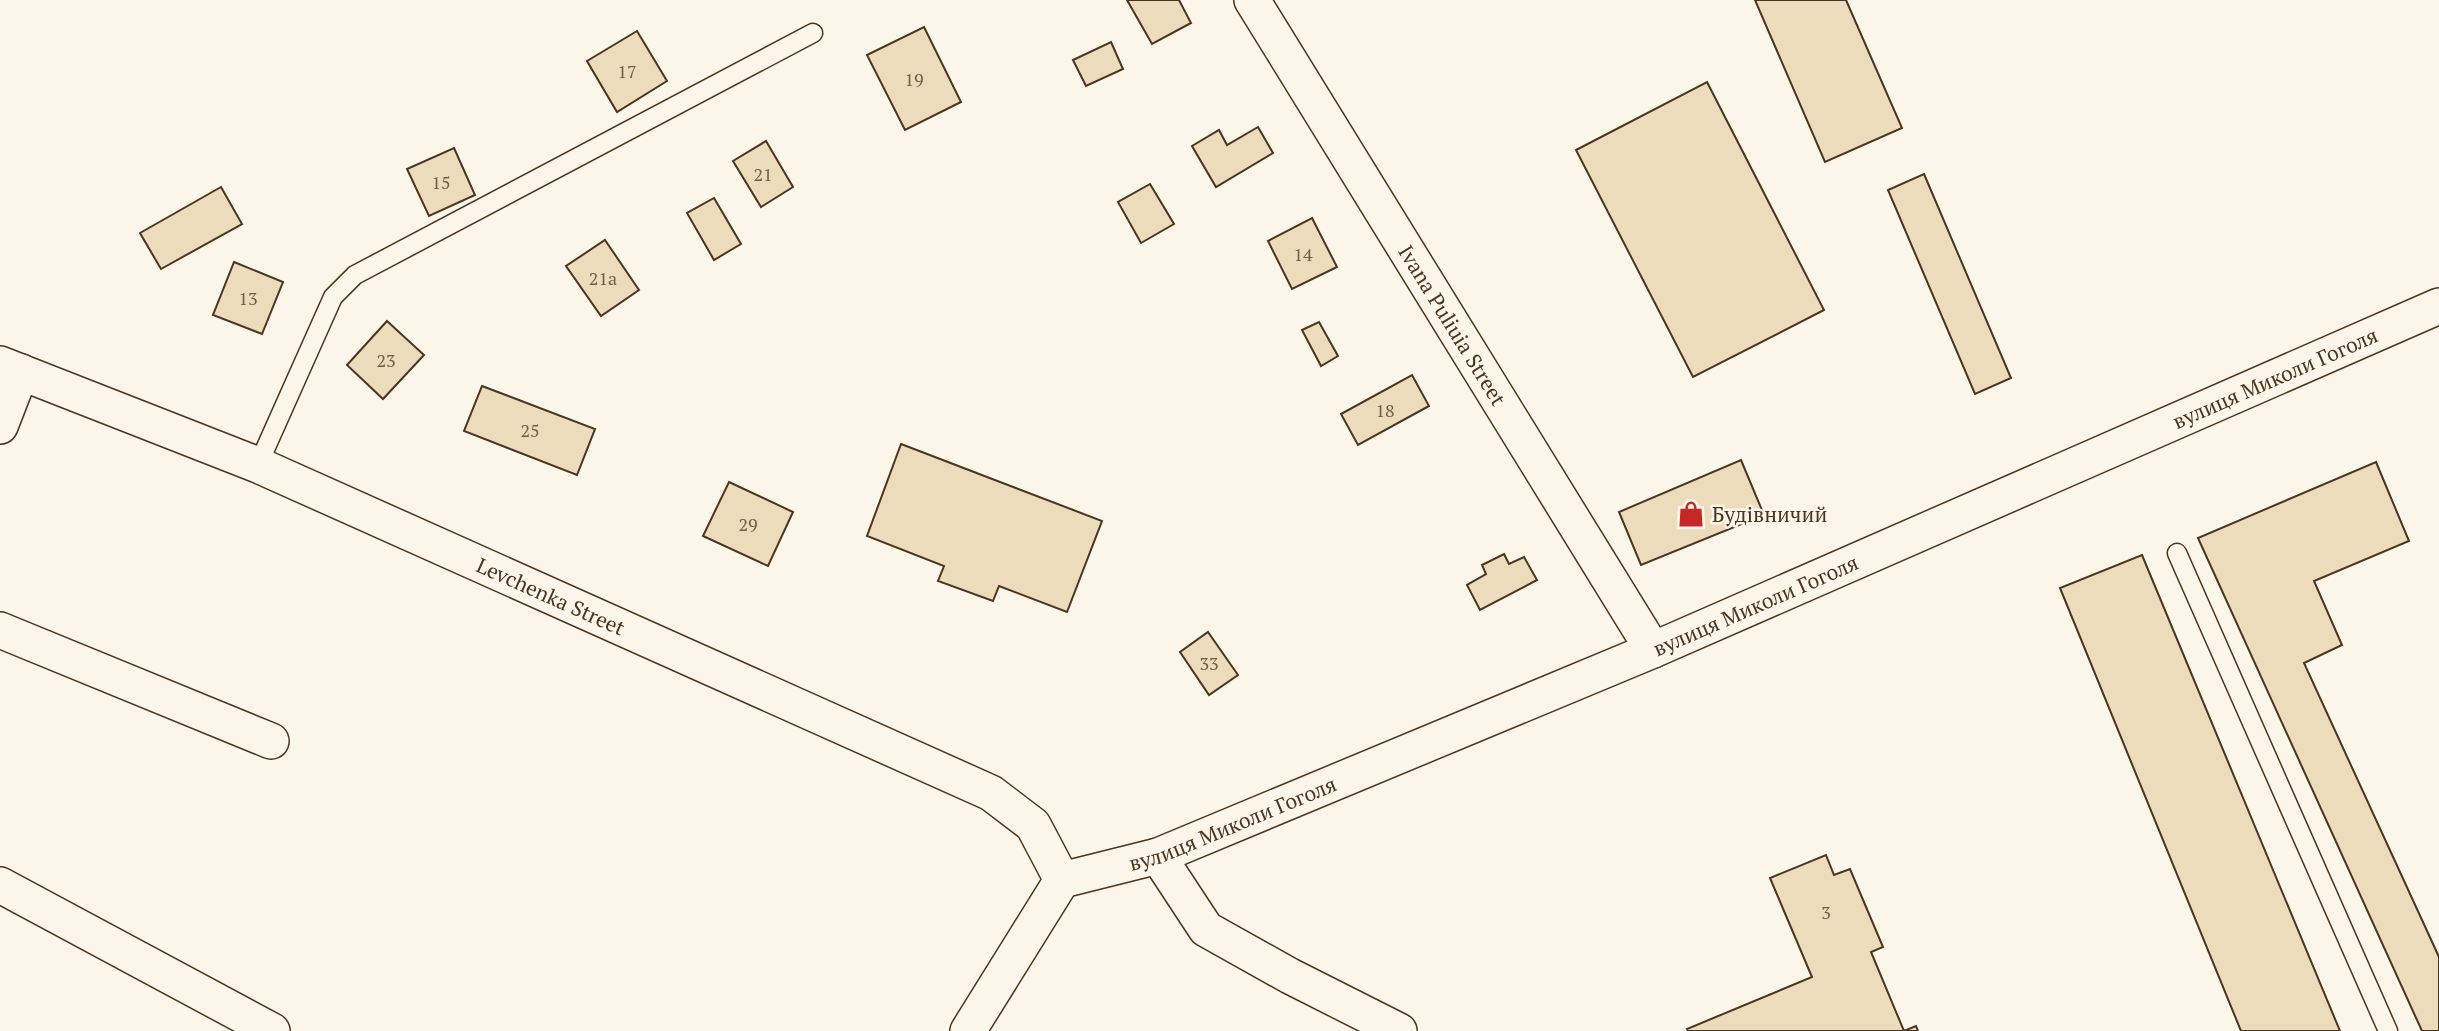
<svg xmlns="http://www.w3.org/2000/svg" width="2439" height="1031" viewBox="0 0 2439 1031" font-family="'PT Serif',serif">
<rect width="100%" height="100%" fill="#fbf6e9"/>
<g fill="#ecdcbc" stroke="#4a3520" stroke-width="2">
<polygon points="1127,0 1179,0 1191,23 1152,44"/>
<polygon points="1755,0 1846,0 1902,128 1825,162"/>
<polygon points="924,27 961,102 905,130 867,55"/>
<polygon points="637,31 667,81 617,112 587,61"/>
<polygon points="1111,42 1123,69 1086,86 1073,60"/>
<polygon points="1707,82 1824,310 1693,377 1576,150"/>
<polygon points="1258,127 1273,153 1216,187 1192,146 1219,130 1227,145"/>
<polygon points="766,141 793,187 761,207 733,161"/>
<polygon points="454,148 475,195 429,216 407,169"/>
<polygon points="1924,174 2011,378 1975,394 1888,190"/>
<polygon points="1150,184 1174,224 1141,243 1118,202"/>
<polygon points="221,187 242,224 161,269 140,233"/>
<polygon points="714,198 741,244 714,260 687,213"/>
<polygon points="1312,218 1337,267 1292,289 1268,241"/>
<polygon points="605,240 639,290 601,316 566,266"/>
<polygon points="234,262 283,282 262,334 213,315"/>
<polygon points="387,321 424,355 383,399 347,365"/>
<polygon points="1319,322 1338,356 1321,366 1302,330"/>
<polygon points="1412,375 1429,406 1358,445 1341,414"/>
<polygon points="482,386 595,429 577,475 464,431"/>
<polygon points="901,444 1102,521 1067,612 999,586 993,601 938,581 944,566 867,536"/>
<polygon points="1741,460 1764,515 1641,565 1619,512"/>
<polygon points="2376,462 2409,541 2314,581 2342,645 2304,663 2439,957 2439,1031 2422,1031 2198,538"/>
<polygon points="729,482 793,512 768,566 703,536"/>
<polygon points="1504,554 1509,564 1524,557 1537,580 1480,610 1467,585 1486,574 1482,565"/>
<polygon points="2142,555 2340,1031 2241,1031 2060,588"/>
<polygon points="1208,632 1238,675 1209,695 1180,652"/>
<polygon points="1826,855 1834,875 1850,869 1883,947 1871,952 1904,1031 1916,1026 1918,1031 1688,1031 1687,1029 1812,977 1770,878"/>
</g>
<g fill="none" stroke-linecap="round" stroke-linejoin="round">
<g stroke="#4a3520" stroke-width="21">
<g id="lane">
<polyline points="258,465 333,297 355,275 813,33"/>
<polyline points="2177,553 2388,1031"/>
</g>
</g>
<g stroke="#4a3520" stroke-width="38">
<g id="street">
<path id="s1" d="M1252,0L1653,650"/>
<path id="s2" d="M0,364L258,465L991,793L1033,825L1062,880"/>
<polyline points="0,426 21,372"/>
<polyline points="0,630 271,741"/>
<polyline points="1158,856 1206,929 1290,976 1399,1031"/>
<path id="s3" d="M1062,880L1158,856L1653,650L2439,306"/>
<polyline points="0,885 272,1031"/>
<polyline points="968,1031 1062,880"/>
</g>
</g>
<use href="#lane" stroke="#fbf6e9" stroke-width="18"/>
<use href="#street" stroke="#fbf6e9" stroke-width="35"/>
</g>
<defs>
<g id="shop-bare" transform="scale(2.1)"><path d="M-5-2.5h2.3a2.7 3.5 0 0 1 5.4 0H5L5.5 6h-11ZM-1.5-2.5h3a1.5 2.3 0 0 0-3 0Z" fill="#c62828" stroke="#fbf6e9" stroke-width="2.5" paint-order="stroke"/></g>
</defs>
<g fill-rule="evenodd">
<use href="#shop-bare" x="1691" y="514"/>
</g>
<g text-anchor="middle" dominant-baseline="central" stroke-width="5" stroke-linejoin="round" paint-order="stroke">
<g font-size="18" fill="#725f47">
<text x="627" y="71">17</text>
<text x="914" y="79">19</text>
<text x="763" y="174">21</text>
<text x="441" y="182">15</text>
<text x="1303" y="254">14</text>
<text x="603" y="278">21а</text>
<text x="248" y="298">13</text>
<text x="386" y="360">23</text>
<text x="1385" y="410">18</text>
<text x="530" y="430">25</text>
<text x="748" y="524">29</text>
<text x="1209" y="663">33</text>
<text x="1826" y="912">3</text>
</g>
<g font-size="21" fill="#4a3520" stroke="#fbf6e9">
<text stroke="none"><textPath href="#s1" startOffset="382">Ivana Puliuia Street</textPath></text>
<text stroke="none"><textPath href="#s3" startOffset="1314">вулиця Миколи Гоголя</textPath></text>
<text stroke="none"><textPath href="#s2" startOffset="598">Levchenka Street</textPath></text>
<text stroke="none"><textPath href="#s3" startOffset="747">вулиця Миколи Гоголя</textPath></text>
<text stroke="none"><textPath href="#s3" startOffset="180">вулиця Миколи Гоголя</textPath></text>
</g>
<g font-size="21" fill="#4a3520" stroke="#fbf6e9" text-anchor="start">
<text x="1712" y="514">Будівничий</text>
</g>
</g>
</svg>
